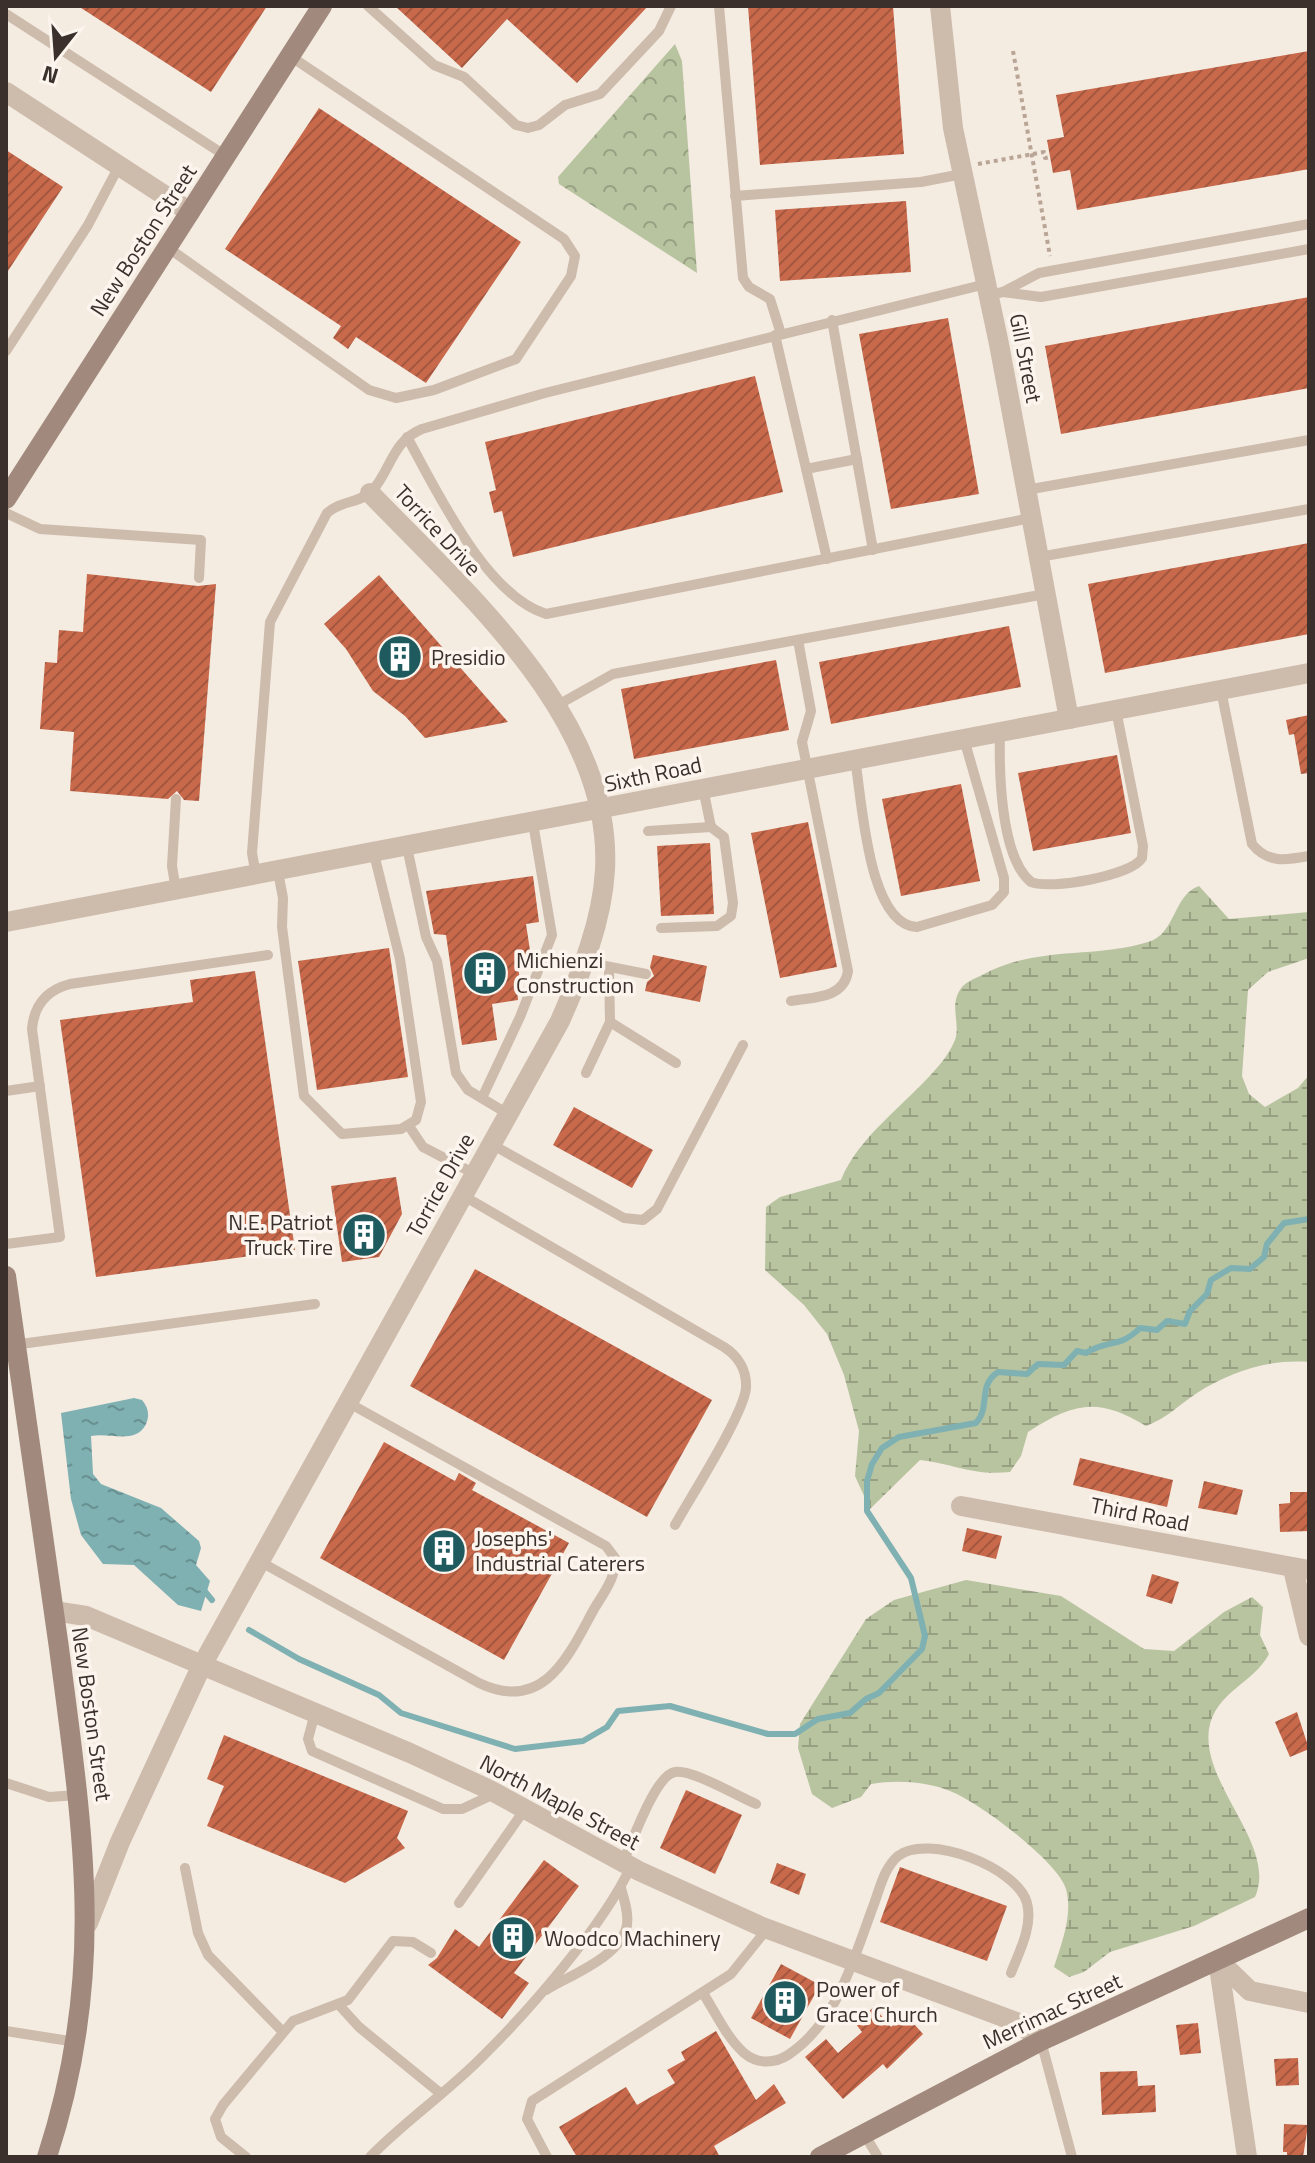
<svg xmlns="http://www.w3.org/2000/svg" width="1315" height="2163" viewBox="0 0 1315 2163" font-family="'Titillium Web',sans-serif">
<defs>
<pattern id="forest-crowns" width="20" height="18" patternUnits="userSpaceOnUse" patternTransform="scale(2)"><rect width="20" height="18" fill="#b8c4a0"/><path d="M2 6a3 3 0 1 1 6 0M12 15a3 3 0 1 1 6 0" fill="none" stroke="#97a083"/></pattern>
<pattern id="wetland-marsh" width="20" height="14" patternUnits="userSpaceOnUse" patternTransform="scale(2)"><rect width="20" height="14" fill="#b8c4a0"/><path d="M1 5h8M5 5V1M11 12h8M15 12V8" fill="none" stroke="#97a083"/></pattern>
<pattern id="water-ripples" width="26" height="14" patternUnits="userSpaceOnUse" patternTransform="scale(2)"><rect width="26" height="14" fill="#7fb0b2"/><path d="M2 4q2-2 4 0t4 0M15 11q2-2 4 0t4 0" fill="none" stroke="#699091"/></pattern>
<pattern id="building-hatch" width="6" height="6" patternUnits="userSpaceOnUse" patternTransform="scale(2)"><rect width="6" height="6" fill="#c8694b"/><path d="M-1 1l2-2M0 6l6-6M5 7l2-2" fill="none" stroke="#a4573f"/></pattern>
</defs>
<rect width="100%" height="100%" fill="#f4ebe1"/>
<polygon fill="url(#forest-crowns)" points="675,44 682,61 697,273 559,184 558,177"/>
<g fill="url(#wetland-marsh)">
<path d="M1199,886L1229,919L1309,912V958L1268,972L1248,990L1242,1076L1249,1094L1265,1107L1298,1088L1309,1075V1362C1269,1359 1231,1371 1197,1393C1179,1405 1167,1418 1146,1426C1099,1397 1074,1402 1028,1432L1021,1456L1010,1472C973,1476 955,1464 920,1460L870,1509L855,1476L859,1431L844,1375L827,1334L804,1305L765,1270L766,1207L780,1197L841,1180C858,1137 904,1106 935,1070C942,1063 951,1050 955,1040C961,1022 948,1005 962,987C966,982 976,978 982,975C1038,945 1094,959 1148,942C1176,934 1173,895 1199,886Z"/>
<path d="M966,1580L1061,1596L1144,1649L1174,1651L1224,1612L1252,1597L1263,1607L1260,1635L1269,1654C1253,1684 1215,1692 1209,1729C1201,1785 1278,1846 1255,1897L1194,1926L1110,1952L1084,1972L1069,1977L1054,1967C1062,1942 1073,1915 1066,1889C1058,1861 977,1801 950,1791C925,1781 896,1780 871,1784L861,1797L832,1808L812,1794L798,1748L800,1724L866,1619L894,1600Z"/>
</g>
<path fill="url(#water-ripples)" d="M134,1398L142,1400C148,1407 150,1415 146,1424C136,1445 109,1432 91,1436L93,1474L101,1484L161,1508L199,1541L201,1548L196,1565L210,1581L201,1611L178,1605L134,1565L103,1564L81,1535L71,1499L61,1413Z"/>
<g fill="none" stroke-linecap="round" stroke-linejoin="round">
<g stroke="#7fb0b2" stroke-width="6">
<polyline points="202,1588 212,1600"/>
<path d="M249,1630L299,1659L379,1695L401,1713L515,1749L583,1741L607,1727L618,1711L670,1706L768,1734H795L818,1719L850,1713L866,1699L879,1693L922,1649L925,1636L911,1578L867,1511V1481L872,1464L882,1448L899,1437L976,1423C991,1407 977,1386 998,1372L1027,1374L1038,1364L1064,1365L1077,1351L1086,1353C1107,1339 1119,1349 1140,1328L1157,1330L1167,1321L1185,1324L1190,1311L1207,1294L1211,1280L1231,1268L1250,1269L1264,1257L1267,1244L1284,1223L1309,1219"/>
</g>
</g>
<g fill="url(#building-hatch)">
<polygon points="78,6 267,6 211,92"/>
<polygon points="395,6 648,6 577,83 507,19 462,68"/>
<polygon points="748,6 893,6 904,154 760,165"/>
<polygon points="1309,51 1309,169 1077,210 1070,170 1053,173 1047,140 1064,137 1056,95"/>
<polygon points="319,108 521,242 426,383 356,337 348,349 333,338 341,326 225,249"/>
<polygon points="6,150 63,187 6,274"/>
<polygon points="906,201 911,272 780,281 775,210"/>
<polygon points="1309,297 1309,388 1061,434 1045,346"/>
<polygon points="948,318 979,494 891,509 859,334"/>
<polygon points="755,376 783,492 513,557 502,511 494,513 489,492 496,490 485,442"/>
<polygon points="1309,543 1309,634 1105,673 1088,584"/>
<polygon points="87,574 198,586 216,584 199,801 184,800 177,791 168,799 70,791 74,732 40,729 45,662 57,663 59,630 83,632"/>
<polygon points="379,575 508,722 425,738 405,716 373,691 346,649 324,624"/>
<polygon points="1009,626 1021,687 831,724 819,662"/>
<polygon points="776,660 789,730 634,759 621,689"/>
<polygon points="1309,715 1309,773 1301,774 1294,734 1289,735 1286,720"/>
<polygon points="1117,755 1131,833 1033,851 1018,773"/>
<polygon points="961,784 980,881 901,896 882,799"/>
<polygon points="808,822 837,967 780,978 751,833"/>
<polygon points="710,843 714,914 661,916 657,846"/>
<polygon points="533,876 539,922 526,924 531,957 517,959 521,988 517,989 518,1000 492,1004 497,1040 462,1045 446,935 434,934 426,891"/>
<polygon points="389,948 408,1077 317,1090 298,961"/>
<polygon points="653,955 707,966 700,1002 645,991 647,982 654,976 650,967"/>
<polygon points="255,971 295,1250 96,1277 60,1020 193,1002 190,980"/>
<polygon points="574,1107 653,1150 632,1188 553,1145"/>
<polygon points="396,1177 402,1214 379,1257 342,1262 331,1186"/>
<polygon points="475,1269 712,1400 647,1517 410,1386"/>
<polygon points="384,1442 455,1481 459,1473 476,1483 472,1490 569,1543 504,1660 320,1558"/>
<polygon points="1080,1458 1173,1480 1167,1507 1073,1485"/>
<polygon points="1204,1481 1243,1490 1237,1515 1198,1508"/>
<polygon points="1290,1492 1309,1492 1309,1531 1280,1532 1279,1504 1290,1503"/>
<polygon points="967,1528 1002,1536 996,1559 962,1551"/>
<polygon points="1152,1574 1179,1582 1172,1604 1146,1596"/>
<polygon points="1297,1712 1309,1749 1290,1757 1275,1722"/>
<polygon points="224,1735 408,1811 397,1838 405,1848 345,1883 207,1826 224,1786 207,1779"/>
<polygon points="686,1790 742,1815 715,1874 660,1848"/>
<polygon points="544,1860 579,1886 514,1973 529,1983 502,2019 428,1965 437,1958 455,1929 479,1947"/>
<polygon points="777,1863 806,1874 799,1895 770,1883"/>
<polygon points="900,1867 1007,1906 987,1961 880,1922"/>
<polygon points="781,1964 820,1985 790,2039 751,2018"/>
<polygon points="874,2007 891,2027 905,2014 923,2034 887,2069 883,2064 843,2099 805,2057 826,2039 838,2053 862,2032 855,2023"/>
<polygon points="1198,2023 1201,2053 1180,2055 1176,2025"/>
<polygon points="716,2031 756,2100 774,2084 786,2103 714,2146 720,2157 577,2157 559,2127 626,2087 637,2105 675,2083 667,2070 685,2060 681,2052"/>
<polygon points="1298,2058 1299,2085 1276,2086 1274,2059"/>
<polygon points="1137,2071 1138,2086 1155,2085 1156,2112 1102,2115 1100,2072"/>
<polygon points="1284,2124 1308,2125 1303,2157 1287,2157 1287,2152 1283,2152"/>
</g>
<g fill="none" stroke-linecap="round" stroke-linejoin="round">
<g stroke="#b9a596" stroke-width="4" stroke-dasharray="4 4" stroke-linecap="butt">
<polyline points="1013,51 1050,256"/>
<polyline points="978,164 1044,152 1045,158 1050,157"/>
</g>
<g stroke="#cdbbac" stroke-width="10">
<polyline points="368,6 434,65 464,77 516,125 528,128 539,125 565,105 600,94 659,31 671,6"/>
<polyline points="719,6 743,278 749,287 770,299 781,334"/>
<polyline points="6,14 226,156"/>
<polyline points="735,196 921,182 962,174"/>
<polyline points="167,247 369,390 396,398 434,390 516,359 571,276 575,256 564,239 290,56"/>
<polyline points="1003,292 1039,273 1309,224"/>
<polyline points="989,295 1003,292 1041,297 1309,249"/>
<polyline points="832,320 873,550"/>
<polyline points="775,335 827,559"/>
<polyline points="6,351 88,225 119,166"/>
<path d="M407,437C436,489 485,595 546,614L1031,518"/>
<polyline points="806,469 857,459"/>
<polyline points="1026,490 1309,440"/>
<polyline points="6,513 40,529 201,540 199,578"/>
<polyline points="1039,557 1309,509"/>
<path d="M1221,690L1252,844C1268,864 1287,860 1309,856"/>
<polyline points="556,706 613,674 1045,594"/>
<path d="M1000,732C999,769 1000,857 1031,882C1050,890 1131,876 1142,858L1143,846L1116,710"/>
<path d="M855,760C862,796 867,925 917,927L992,905L1004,892V878L964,739"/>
<polyline points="703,788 711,827"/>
<polyline points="648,831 711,827 724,837 733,903 731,916 717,926 661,928"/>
<polyline points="407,847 426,937 437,961 456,1073 468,1090 508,1114"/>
<polyline points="278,872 283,898 282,927 304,1096 342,1134 401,1129 416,1120 421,1102 400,959 374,854"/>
<path d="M256,875L252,853L270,622L327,513C339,501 361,503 372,491C391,470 392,441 422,429L545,393L986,284"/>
<polyline points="176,890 172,866 176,799"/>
<polyline points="585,962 646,974"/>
<path d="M791,1001C813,997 844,999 848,971L802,742L811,711L798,640"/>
<polyline points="610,1022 676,1063"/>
<polyline points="586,1073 610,1022 609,967"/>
<polyline points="6,1091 40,1086"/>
<polyline points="482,1098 520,1017 552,935 533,823"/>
<polyline points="409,1126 423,1147 475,1174"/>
<polyline points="491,1144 624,1218 643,1220 657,1209 743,1045"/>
<path d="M462,1195L724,1347C738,1356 747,1370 746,1388C744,1414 690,1498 675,1525"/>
<path d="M6,1244L60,1237L32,1029C34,1005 47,990 70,984L268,955"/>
<polyline points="6,1346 315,1304"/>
<path d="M259,1561L479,1683C544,1714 569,1655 594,1609C603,1594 617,1576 615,1558L606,1546L347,1402"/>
<polyline points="315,1713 308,1739 312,1751 443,1809 462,1809 494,1794"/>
<polyline points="6,1783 49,1797 78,1795"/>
<path d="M623,1862C632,1843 655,1775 675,1772C692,1769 739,1797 756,1804"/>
<polyline points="185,1868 198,1933 208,1955 283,2032"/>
<polyline points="459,1903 525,1809"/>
<path d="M546,1990C570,1975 621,1957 627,1925C629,1913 624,1900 621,1888"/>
<path d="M703,1993C715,2012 727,2038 744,2053C757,2064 774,2064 788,2055C838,2022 854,1957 874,1904C880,1888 884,1868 898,1856C928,1833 1017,1867 1027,1903C1033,1927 1019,1952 1011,1973"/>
<polyline points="339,2005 359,2027 440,2093"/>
<polyline points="6,2031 76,2042"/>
<polyline points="1041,2041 1072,2157"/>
<polyline points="863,2132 878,2157"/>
<polyline points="246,2157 221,2137 215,2119 223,2105 293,2021 348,2000 393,1941 413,1942 431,1953"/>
<path d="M370,2157C404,2122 445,2094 480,2059C527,2013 604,1925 631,1866"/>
<polyline points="547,2157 527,2119 532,2101 731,1974 767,1929"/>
</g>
<g stroke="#cdbbac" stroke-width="20">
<polyline points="940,6 953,128 999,344 1069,719"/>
<polyline points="6,92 190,212"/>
<polyline points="6,922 1309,673"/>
<polyline points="961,1506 1309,1570"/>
<polyline points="1293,1569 1309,1636"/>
<polyline points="54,1611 86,1616 410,1753 490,1790 639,1871 760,1926 1019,2023 1041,2041"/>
<path d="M88,1923L120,1842L201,1667L560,1021C581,973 602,923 605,870C613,719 466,593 370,493"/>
<polyline points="1218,1960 1247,2157"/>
<polyline points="1218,1960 1250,1991 1309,2003"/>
</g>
<g stroke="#a18a7d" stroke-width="20">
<polyline points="6,499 322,6"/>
<path d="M6,1276C24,1400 42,1524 59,1648C83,1833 107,1974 47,2157"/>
<polyline points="820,2157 1041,2041 1309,1918"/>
</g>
</g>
<defs>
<g id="building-disc" transform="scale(2.3)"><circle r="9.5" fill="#1f5a5e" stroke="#fbf5ee"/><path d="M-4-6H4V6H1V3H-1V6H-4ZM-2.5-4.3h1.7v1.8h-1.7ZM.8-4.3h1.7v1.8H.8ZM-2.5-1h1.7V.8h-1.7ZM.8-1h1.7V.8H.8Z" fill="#fff"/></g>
</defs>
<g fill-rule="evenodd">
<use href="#building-disc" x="400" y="657"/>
<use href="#building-disc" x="485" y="973"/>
<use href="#building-disc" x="364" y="1235"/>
<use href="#building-disc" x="444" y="1551"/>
<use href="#building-disc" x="513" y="1938"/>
<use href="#building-disc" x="785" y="2002"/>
</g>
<g text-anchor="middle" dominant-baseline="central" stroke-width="7" stroke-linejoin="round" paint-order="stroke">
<g font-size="22" fill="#3b302b" stroke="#fbf5ee">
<text transform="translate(143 240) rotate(-57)">New Boston Street</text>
<text transform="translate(1026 358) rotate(79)">Gill Street</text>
<text transform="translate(438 530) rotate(47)">Torrice Drive</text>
<text transform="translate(653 774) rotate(-12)">Sixth Road</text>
<text transform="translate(440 1185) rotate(-61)">Torrice Drive</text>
<text transform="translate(1140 1514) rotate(11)">Third Road</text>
<text transform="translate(92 1714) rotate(82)">New Boston Street</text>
<text transform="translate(560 1802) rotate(28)">North Maple Street</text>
<text transform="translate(1052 2011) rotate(-25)">Merrimac Street</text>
</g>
<g font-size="22" fill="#3b302b" stroke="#fbf5ee" text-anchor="start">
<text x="431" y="657">Presidio</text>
<text x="516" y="960">Michienzi<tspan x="516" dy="25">Construction</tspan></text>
<text x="333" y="1222" text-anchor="end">N.E. Patriot<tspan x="333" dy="25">Truck Tire</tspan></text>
<text x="475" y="1538">Josephs'<tspan x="475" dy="25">Industrial Caterers</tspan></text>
<text x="544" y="1938">Woodco Machinery</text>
<text x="816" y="1989">Power of<tspan x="816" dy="25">Grace Church</tspan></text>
</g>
</g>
<rect width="1315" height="2163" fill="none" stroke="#3b302b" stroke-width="16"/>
<g transform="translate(56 56) rotate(197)" stroke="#fbf5ee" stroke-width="6" paint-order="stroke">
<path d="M0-6L14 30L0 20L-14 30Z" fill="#3b302b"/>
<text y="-12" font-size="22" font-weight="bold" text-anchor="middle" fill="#3b302b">N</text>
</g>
</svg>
